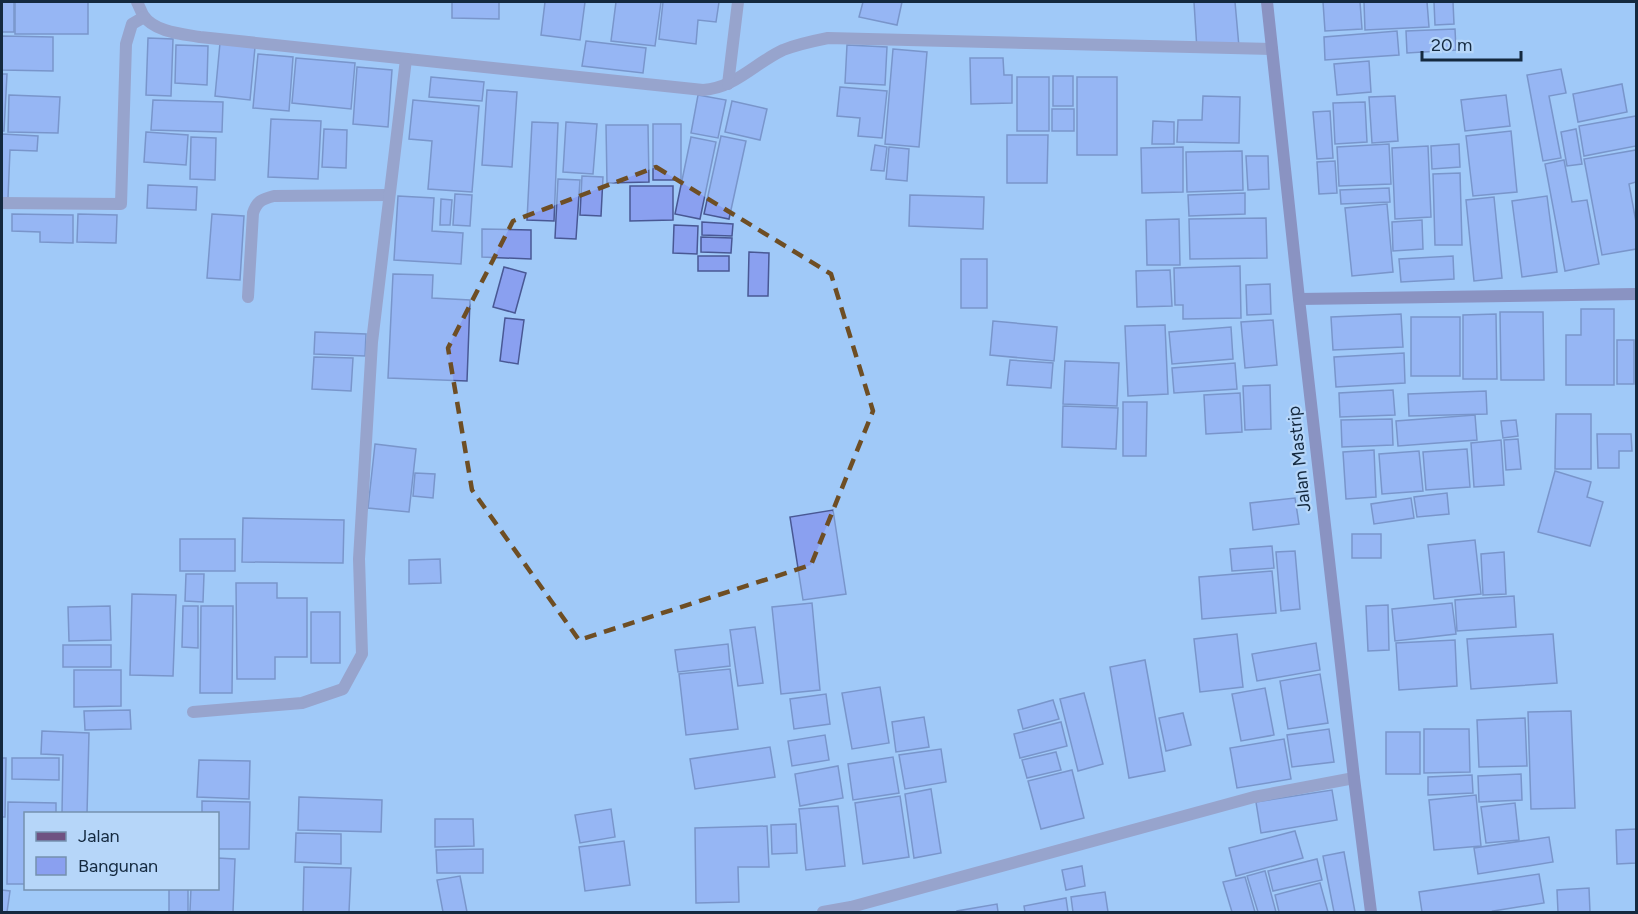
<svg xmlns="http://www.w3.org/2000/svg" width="1638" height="914" viewBox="0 0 1638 914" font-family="Figtree,sans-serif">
<rect width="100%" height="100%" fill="#a0c9f8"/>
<g fill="#8aa0f0" stroke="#495894" stroke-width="1.5">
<rect x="2" y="2" width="12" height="30"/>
<rect x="15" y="2" width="73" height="32"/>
<polygon points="452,2 499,2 499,19 452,18"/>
<polygon points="545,2 585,2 580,40 541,35"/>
<polygon points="616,2 661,2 655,46 611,41"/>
<polygon points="663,2 719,2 716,22 698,20 696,44 659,39"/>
<polygon points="863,2 902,2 897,25 859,17"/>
<polygon points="1194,2 1235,2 1239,47 1197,50"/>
<polygon points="1323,2 1360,2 1362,29 1325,31"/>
<polygon points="1364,2 1427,2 1429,27 1365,30"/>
<polygon points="1434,2 1453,2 1454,24 1435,25"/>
<polygon points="1455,29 1456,50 1407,53 1406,31"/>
<polygon points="1397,31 1399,55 1325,60 1324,37"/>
<polygon points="2,36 53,37 53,71 2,70"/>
<polygon points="148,38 173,39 171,96 146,95"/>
<polygon points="586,41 646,48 643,73 582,66"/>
<polygon points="220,43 255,47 250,100 215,96"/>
<polygon points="176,45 208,46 207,85 175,83"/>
<polygon points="847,45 887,47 885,85 845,83"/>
<polygon points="893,49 927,52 919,147 885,144"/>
<polygon points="258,54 293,57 289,111 253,108"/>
<polygon points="296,58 355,63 351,109 292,103"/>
<polygon points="970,58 1003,58 1004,75 1012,75 1012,103 971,104"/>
<polygon points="1369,61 1371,92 1337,95 1334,64"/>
<polygon points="357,67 392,70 388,127 353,124"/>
<polygon points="1561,69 1566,93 1549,96 1561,158 1543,161 1527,75"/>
<polygon points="2,74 7,74 4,131 2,131"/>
<rect x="1053" y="76" width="20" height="30"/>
<polygon points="431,77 484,82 482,101 429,97"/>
<rect x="1017" y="77" width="32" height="54"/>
<rect x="1077" y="77" width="40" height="78"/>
<polygon points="1622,84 1627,112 1578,122 1573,94"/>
<polygon points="840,87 887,91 882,138 858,136 860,118 837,116"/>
<polygon points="487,90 517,92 512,167 482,165"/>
<polygon points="9,95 60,97 58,133 8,132"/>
<polygon points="698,95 726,100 718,138 691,133"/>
<polygon points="1506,95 1510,126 1465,131 1461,100"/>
<polygon points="1203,96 1240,97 1239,143 1177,142 1178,120 1202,120"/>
<polygon points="1395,96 1398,141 1372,143 1369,97"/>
<polygon points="153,100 223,102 222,132 151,130"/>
<polygon points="413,100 479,106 472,192 428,189 432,141 409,139"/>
<polygon points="732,101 767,109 760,140 725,132"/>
<polygon points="1365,102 1367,142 1335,144 1333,103"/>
<rect x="1052" y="109" width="22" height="22"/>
<polygon points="1330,111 1333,158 1317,159 1313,112"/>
<polygon points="1636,116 1636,146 1584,156 1579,126"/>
<polygon points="271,119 321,121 318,179 268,177"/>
<polygon points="1153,121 1174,122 1174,144 1152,144"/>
<polygon points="532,122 558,123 554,221 527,220"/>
<polygon points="566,122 597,124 593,174 563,172"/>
<rect x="653" y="124" width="28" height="56"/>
<polygon points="606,125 648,125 649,182 607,183"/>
<polygon points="324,129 347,130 346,168 322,167"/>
<polygon points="1576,129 1582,164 1567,166 1561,132"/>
<polygon points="1511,131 1517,192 1473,196 1466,136"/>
<polygon points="146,132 188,135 186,165 144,162"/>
<polygon points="2,134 38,136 37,151 10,150 8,198 2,198"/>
<polygon points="1007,135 1048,135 1047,183 1007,183"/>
<polygon points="721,136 746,141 729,219 704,214"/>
<polygon points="191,137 216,138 215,180 190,179"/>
<polygon points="691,137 716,142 700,219 675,214"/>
<polygon points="1389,144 1391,184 1339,186 1337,147"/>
<polygon points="1459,144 1460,167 1432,169 1431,146"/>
<polygon points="875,145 887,147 884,171 871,170"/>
<polygon points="1428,146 1431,217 1395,219 1392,148"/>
<polygon points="889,147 909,149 907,181 886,179"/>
<polygon points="1183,147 1183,192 1142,193 1141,148"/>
<polygon points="1636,150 1636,182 1629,184 1636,222 1636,249 1602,255 1584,159"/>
<polygon points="1242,151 1243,190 1187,192 1186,152"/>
<polygon points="1246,156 1268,156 1269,189 1248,190"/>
<polygon points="1564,160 1572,202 1587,200 1599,264 1565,271 1545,164"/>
<polygon points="1335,161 1337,193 1319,194 1317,162"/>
<polygon points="1460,173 1462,245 1435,245 1433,174"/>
<polygon points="582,176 603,177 601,216 580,215"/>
<polygon points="558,179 580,180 576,239 555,238"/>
<polygon points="148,185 197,187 196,210 147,208"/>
<polygon points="630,186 673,186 673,220 630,221"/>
<polygon points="1389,188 1390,202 1341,204 1340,190"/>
<polygon points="1245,193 1245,214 1189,216 1188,195"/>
<polygon points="455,194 472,195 470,226 453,225"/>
<polygon points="910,195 984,197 983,229 909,226"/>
<polygon points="398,196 434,198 432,231 463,233 461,264 394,260"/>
<polygon points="1547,196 1557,272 1522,277 1512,201"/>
<polygon points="1494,197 1502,278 1474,281 1466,200"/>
<polygon points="441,199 452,200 450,225 440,225"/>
<polygon points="1387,204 1393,272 1352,276 1345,208"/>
<polygon points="12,214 73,215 73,243 40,242 40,232 12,231"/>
<polygon points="78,214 117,215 116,243 77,242"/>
<polygon points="212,214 244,216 240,280 207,278"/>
<polygon points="1266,218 1267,258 1190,259 1189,219"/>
<polygon points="1179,219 1180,265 1147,265 1146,220"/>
<polygon points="1422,220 1423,249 1393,251 1392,222"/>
<polygon points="702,222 733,224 732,236 702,235"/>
<polygon points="674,225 698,226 697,254 673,253"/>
<polygon points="482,229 531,230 531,259 482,257"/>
<polygon points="701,237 732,238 731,253 701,252"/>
<polygon points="749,252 769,253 768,296 748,296"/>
<rect x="698" y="256" width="31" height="15"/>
<polygon points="1453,256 1454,279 1401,282 1399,259"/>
<rect x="961" y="259" width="26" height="49"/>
<polygon points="1240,266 1241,318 1183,319 1183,305 1175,305 1174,268"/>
<polygon points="504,267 526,273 515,313 493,307"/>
<polygon points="1170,270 1172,306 1137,307 1136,271"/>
<polygon points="393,274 433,275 432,298 470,300 467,381 388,378"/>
<polygon points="1270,284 1271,314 1247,315 1246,285"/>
<polygon points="1581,309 1614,309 1614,385 1566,385 1566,335 1581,335"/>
<polygon points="1500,312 1543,312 1544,380 1501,380"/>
<polygon points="1401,314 1403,347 1333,350 1331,317"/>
<polygon points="1496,314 1497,379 1463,379 1463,315"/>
<rect x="1411" y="317" width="49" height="59"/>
<polygon points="505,318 524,320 518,364 500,361"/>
<polygon points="1273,320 1277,365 1245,368 1241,322"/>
<polygon points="993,321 1057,327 1054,361 990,355"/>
<polygon points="1165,325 1168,394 1128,396 1125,326"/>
<polygon points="1231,327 1233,359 1172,364 1169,332"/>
<polygon points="315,332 366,334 365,356 314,354"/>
<rect x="1617" y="340" width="17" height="44"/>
<polygon points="1404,353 1405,383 1336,387 1334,357"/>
<polygon points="314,357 353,358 351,391 312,389"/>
<polygon points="1010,360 1053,363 1051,388 1007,385"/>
<polygon points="1065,361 1119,363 1117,406 1063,404"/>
<polygon points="1235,363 1237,389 1174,393 1172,368"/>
<polygon points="1270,385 1271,429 1245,430 1243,386"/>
<polygon points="1393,390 1395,415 1340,417 1339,393"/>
<polygon points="1486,391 1487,414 1409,416 1408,394"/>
<polygon points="1240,393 1242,432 1206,434 1204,395"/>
<polygon points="1123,402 1147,402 1146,456 1123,456"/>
<polygon points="1063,406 1118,408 1116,449 1062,447"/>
<polygon points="1556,414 1591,414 1591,469 1555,469"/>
<polygon points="1475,415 1477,440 1398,446 1396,421"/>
<polygon points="1392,419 1393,445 1342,447 1341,420"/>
<polygon points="1516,420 1518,436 1503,438 1501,421"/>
<polygon points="1597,434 1631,434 1632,451 1619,451 1619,468 1598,468"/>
<polygon points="1518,439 1521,469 1506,470 1504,440"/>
<polygon points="1501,440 1504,485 1474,487 1471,443"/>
<polygon points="375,444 416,449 409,512 368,508"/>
<polygon points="1467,449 1470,487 1426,490 1423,452"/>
<polygon points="1374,450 1376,497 1346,499 1343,452"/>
<polygon points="1419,451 1423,491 1382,494 1379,454"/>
<polygon points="1555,471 1591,482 1587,497 1603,502 1590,546 1538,532"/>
<polygon points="415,473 435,474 433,498 413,496"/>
<polygon points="1447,493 1449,514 1417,517 1414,497"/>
<polygon points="1295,498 1299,524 1253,530 1250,503"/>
<polygon points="1411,498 1414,518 1374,524 1371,504"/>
<polygon points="833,510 846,594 803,600 790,517"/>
<polygon points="243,518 344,520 343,563 242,562"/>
<rect x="1352" y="534" width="29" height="24"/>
<rect x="180" y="539" width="55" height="32"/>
<polygon points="1475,540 1481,594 1434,599 1428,545"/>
<polygon points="1272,546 1274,568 1232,571 1230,549"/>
<polygon points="1295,551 1300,609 1281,611 1276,552"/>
<polygon points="1504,552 1506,594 1483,595 1481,554"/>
<polygon points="440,559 441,583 409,584 409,560"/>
<polygon points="1272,571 1276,613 1202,619 1199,577"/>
<polygon points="186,574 204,574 203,602 185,601"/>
<polygon points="236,583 277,583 277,598 307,598 307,657 275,657 275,679 237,679"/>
<polygon points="132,594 176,595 173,676 130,675"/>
<polygon points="1514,596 1516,627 1457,631 1455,600"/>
<polygon points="812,603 820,690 781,694 772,607"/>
<polygon points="1452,603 1456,634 1395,641 1392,609"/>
<polygon points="1388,605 1389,650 1368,651 1366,606"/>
<polygon points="110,606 111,640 69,641 68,607"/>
<polygon points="183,606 198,606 198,648 182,647"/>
<polygon points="201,606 233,606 232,693 200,693"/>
<rect x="311" y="612" width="29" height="51"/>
<polygon points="755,627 763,683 738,686 730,630"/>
<polygon points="1237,634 1243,687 1200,692 1194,639"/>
<polygon points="1553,634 1557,683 1471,689 1467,639"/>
<polygon points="1455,640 1457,686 1399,690 1396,643"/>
<polygon points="1316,643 1320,670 1257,681 1252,654"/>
<polygon points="728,644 730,666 678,672 675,650"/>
<rect x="63" y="645" width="48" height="22"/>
<polygon points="1145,660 1165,771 1129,778 1110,667"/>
<polygon points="730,669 738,729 686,735 679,674"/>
<polygon points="74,670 121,670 121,706 74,707"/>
<polygon points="1320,674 1328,723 1288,729 1280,681"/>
<polygon points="880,687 889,743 852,749 842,693"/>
<polygon points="1265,688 1274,735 1241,741 1232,694"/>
<polygon points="1084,693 1103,764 1078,771 1060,699"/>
<polygon points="826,694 830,724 794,729 790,699"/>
<polygon points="1053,700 1059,719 1023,729 1018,710"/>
<polygon points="130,710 131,729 85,730 84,711"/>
<polygon points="1571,711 1575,808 1531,809 1528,712"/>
<polygon points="1183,713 1191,745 1166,751 1159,718"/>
<polygon points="924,717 929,747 896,752 892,722"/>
<polygon points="1525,718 1527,766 1479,767 1477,720"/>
<polygon points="1061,722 1067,746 1020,758 1014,734"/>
<polygon points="1329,729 1334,762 1292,767 1287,735"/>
<polygon points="1424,729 1469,729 1470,772 1424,773"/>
<polygon points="42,731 89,733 87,814 62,814 63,755 41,754"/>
<rect x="1386" y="732" width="34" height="42"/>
<polygon points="825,735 829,760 792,766 788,741"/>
<polygon points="1284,739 1291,779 1237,788 1230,748"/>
<polygon points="770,747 775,777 695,789 690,759"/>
<polygon points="941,749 946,782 905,789 899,755"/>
<polygon points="1056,752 1061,770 1027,778 1022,760"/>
<polygon points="893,757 899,793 853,800 848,764"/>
<polygon points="2,758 6,758 5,817 2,817"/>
<polygon points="12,758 59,758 59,780 12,779"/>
<polygon points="199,760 250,761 249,799 197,797"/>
<polygon points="838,766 843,798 800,806 795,774"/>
<polygon points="1072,770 1084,818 1041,829 1028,781"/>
<polygon points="1521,774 1522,800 1479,802 1478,776"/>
<polygon points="1472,775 1473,793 1428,795 1428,777"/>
<polygon points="931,789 941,853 914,858 905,794"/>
<polygon points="1332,790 1337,820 1261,833 1256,802"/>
<polygon points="1476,795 1481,846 1434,850 1429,800"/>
<polygon points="900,796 909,857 863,864 855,803"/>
<polygon points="299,797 382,800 381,832 298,830"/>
<polygon points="202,801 250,802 249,849 218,849 218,814 202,814"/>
<polygon points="8,802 56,803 56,814 26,814 26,884 7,884"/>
<polygon points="1515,803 1519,840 1486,843 1481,807"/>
<polygon points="838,806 845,866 806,870 799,809"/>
<polygon points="611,809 615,837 580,843 575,815"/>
<polygon points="435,819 473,819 474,846 435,847"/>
<polygon points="796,824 797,853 772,854 771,825"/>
<polygon points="767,826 769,867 738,867 739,902 696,903 695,828"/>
<polygon points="1636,829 1636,863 1617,864 1616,830"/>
<polygon points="1295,831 1303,858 1236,876 1229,848"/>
<polygon points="296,833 341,834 341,864 295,862"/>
<polygon points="1549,837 1553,862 1478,874 1474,848"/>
<polygon points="624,841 630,885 585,891 579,847"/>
<polygon points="483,849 483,873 437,873 436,850"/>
<polygon points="1344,852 1355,912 1334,912 1323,856"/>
<polygon points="218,858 235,859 233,912 190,911 191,888 218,888"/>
<polygon points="1317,859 1322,880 1273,891 1268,871"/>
<polygon points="1082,866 1085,886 1066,890 1062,870"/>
<polygon points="304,867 351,868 349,912 303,912"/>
<polygon points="1265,871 1276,912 1258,912 1247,876"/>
<polygon points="1539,874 1544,903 1493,911 1494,912 1422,912 1419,892"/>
<polygon points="460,876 467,912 443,912 437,880"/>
<polygon points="1245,877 1255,912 1232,912 1223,882"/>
<polygon points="1320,883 1328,912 1279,912 1275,895"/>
<rect x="169" y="888" width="19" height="24"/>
<polygon points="1589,888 1590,912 1558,912 1557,890"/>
<polygon points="2,890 10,891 7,912 2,912"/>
<polygon points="1105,892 1108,912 1073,912 1071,897"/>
<polygon points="1066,898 1068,912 1025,912 1024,906"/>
<polygon points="997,904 998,912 957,912 957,911"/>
</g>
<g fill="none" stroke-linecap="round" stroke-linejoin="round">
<g stroke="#8c7899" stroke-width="12">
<path d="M137,2C139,6 141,11 143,15C154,32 182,34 200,37L703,90C735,88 755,63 783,50C798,44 813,41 828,38L1272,49"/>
<polyline points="728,84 738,2"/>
<polyline points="2,203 121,204 126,44 132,24 144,17"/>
<path d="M248,297L253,213C257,201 262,199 274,196L388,195"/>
<polyline points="193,712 302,703 343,689 362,654 359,559 372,342 406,59"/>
<polyline points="823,912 851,907 1254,797 1354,778"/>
</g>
<g stroke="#6f5282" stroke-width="12">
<polyline points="1267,2 1299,299 1354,778 1371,912"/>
<polyline points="1299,299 1636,294"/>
</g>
</g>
<path d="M0 0H1638V914H0ZM656,167L831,274L873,411L811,565L579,640L472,490L448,348L513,221Z" fill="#a0c9f8" fill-opacity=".55" fill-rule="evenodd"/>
<path fill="none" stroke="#6e4e24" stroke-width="4.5" stroke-dasharray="12 8" stroke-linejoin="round" d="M656,167L831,274L873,411L811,565L579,640L472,490L448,348L513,221Z"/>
<g text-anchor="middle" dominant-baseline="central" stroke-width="4.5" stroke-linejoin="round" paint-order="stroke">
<g font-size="18" fill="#14293f" stroke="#b6d6f9">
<text transform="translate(1299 459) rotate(-96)">Jalan Mastrip</text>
</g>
</g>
<rect width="1638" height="914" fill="none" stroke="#14293f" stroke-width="6"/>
<rect x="24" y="812" width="195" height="78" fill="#b6d6f9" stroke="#7591af" stroke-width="1.5"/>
<rect x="36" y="832" width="30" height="9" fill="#6f5282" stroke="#7591af" stroke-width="1.5"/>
<text x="78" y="842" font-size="18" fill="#14293f">Jalan</text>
<rect x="36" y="857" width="30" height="18" fill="#8aa0f0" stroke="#7591af" stroke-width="1.5"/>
<text x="78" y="872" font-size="18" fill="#14293f">Bangunan</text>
<path d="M1422 51v9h99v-9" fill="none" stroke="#14293f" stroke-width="3"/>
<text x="1431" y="51" font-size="18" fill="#14293f" stroke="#b6d6f9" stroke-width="4.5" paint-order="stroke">20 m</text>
</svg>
